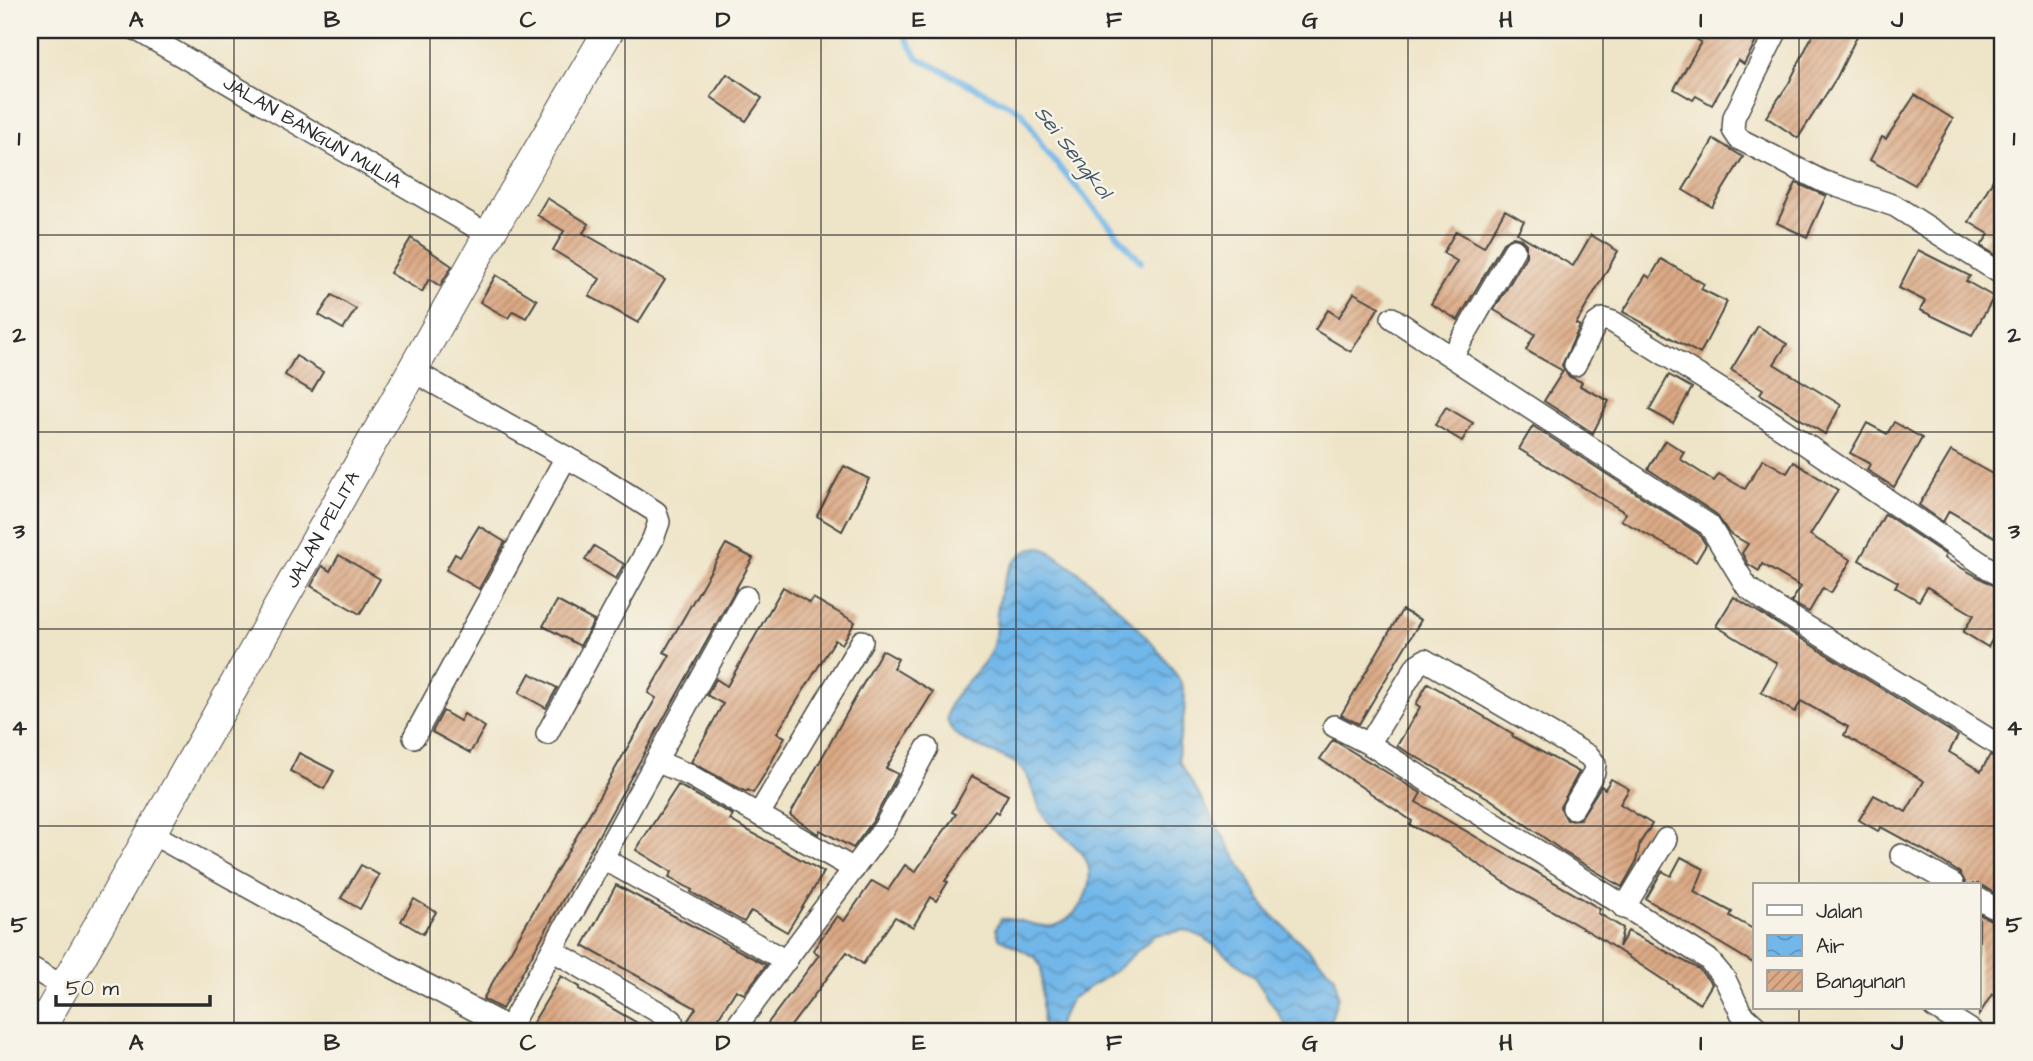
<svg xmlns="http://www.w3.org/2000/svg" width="2033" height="1061" viewBox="0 0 2033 1061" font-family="'Architects Daughter',sans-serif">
<defs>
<pattern id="water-waves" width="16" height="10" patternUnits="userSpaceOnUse" patternTransform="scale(1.75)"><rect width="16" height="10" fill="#72b7e9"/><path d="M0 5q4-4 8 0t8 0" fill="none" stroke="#5e95bd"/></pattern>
<pattern id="building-hatch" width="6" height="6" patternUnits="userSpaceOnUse" patternTransform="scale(1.75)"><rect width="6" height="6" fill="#dba985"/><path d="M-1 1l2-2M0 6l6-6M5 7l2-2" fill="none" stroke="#b28a6d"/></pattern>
</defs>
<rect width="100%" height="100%" fill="#f7f3e8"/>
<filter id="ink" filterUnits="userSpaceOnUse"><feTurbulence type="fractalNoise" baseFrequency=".0143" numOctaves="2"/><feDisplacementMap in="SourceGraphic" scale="14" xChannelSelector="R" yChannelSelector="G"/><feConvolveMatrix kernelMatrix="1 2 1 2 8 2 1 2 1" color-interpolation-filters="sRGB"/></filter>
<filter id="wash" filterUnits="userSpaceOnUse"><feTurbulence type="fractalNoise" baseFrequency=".00686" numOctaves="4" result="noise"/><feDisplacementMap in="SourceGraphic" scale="28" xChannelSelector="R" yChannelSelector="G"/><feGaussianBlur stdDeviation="1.57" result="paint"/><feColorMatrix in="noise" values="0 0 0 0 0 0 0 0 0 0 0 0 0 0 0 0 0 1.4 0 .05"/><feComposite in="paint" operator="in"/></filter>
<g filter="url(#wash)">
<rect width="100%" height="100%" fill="#eee4c7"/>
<path fill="url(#water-waves)" stroke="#4e718a" stroke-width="2" d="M1039,547C1069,555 1174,657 1183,688C1190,713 1175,737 1179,761L1266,909L1335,976L1338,997L1327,1031H1286V1025L1254,977L1205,938L1185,930L1155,935L1115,971L1071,999L1055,1031H1043L1041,967L1035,957L999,938L996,928L1001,919C1018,916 1036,929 1053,926C1079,920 1099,882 1085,858C1075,842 1058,833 1047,820C1033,804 1034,777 1018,765C999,750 961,748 949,725C938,701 979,675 989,655C996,641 996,628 997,613C1000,587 1009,552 1039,547Z"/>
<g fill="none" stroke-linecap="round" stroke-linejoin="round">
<polyline stroke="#72b7e9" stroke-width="6" points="901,30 918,58 1022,112 1046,152 1141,262"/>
</g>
<g id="blocks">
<g fill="url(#building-hatch)">
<polygon points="1682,30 1762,30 1744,64 1738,60 1712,105 1696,96 1693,100 1674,89 1701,42"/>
<polygon points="1815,30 1860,30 1837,77 1798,138 1766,117 1789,83"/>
<polygon points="727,74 762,98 746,121 711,97"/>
<polygon points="1915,95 1953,119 1915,185 1870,160 1882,137 1886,139"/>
<polygon points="1714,139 1743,157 1712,207 1683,190"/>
<polygon points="2003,162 2003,249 1999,257 1981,246 1989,234 1969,222"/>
<polygon points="1796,183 1826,196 1807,237 1777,223"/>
<polygon points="547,198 589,224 583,233 665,280 638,323 589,296 600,279 553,250 564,231 537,215"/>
<polygon points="1505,210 1524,221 1517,233 1573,266 1591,235 1618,251 1576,324 1580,326 1562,365 1568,376 1582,382 1580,386 1609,401 1593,433 1544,401 1563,371 1526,350 1535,334 1494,310 1526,256 1526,244 1521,239 1513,237 1503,243 1458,320 1431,304 1457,261 1443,253 1456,231 1484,247"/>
<polygon points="411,238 452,266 440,286 429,279 422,292 390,273"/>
<polygon points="1918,250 1970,276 1966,281 1994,297 1972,335 1920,310 1925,301 1899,288"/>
<polygon points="1661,259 1704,284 1701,289 1727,302 1700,354 1623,312 1646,275 1650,278"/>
<polygon points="496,275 537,300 526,318 513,311 508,318 480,302"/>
<polygon points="1354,293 1379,307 1351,352 1315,330 1328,310 1339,317"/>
<polygon points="332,295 356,309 343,329 319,315"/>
<polygon points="1758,326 1787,344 1774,364 1841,405 1825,434 1760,394 1763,389 1731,370"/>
<polygon points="296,356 323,372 312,391 285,375"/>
<polygon points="1669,375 1692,388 1673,423 1649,410"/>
<polygon points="1446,407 1473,423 1462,441 1435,425"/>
<polygon points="1894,422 1922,438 1894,487 1867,470 1870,464 1850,453 1867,423 1887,434"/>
<polygon points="1533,426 1699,534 1706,545 1696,562 1621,520 1626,513 1519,449"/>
<polygon points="1665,440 1684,452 1680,459 1714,481 1719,474 1745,489 1763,459 1787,473 1794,462 1838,490 1810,535 1851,560 1831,593 1823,588 1809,612 1791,602 1801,587 1762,564 1759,571 1748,564 1742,553 1748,544 1729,533 1716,514 1648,469"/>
<polygon points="1951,451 2003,480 2003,542 1949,511 1943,522 1919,505"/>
<polygon points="844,466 869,479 842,531 817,516"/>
<polygon points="1885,514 1946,555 1944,558 2003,591 2003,621 1988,647 1963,632 1974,615 1927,587 1919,601 1895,587 1898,582 1859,560"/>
<polygon points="479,526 505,542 479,589 446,570 455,554 460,557"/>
<polygon points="726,544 753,558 502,1009 483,999 656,698 648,693 670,655 664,652"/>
<polygon points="594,546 624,564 616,579 585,560"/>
<polygon points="339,555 380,579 360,614 311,586 322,566 330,571"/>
<polygon points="783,587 810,603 813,598 855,622 842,644 835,640 777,733 785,737 766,772 753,793 748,790 746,792 691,762 723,704 707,695 716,679 727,686"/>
<polygon points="1734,597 1958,736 1949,752 1981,771 1990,755 2003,761 2001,897 1979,884 1966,884 1960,873 1927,852 1881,827 1878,831 1859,820 1874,795 1906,812 1924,781 1844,735 1848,727 1801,701 1795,712 1761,692 1777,663 1716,626"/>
<polygon points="557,601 594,621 580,646 543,626"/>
<polygon points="1402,610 1421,620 1359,724 1341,715"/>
<polygon points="882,650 898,659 893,668 933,692 886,768 898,774 873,821 853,848 820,830 818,834 790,815"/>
<polygon points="530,673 557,688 546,708 519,693"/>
<polygon points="1428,683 1513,734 1512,736 1579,772 1560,807 1567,820 1580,819 1601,786 1605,789 1611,779 1629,789 1620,804 1652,824 1640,843 1636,862 1622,887 1564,852 1490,799 1397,746 1420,707 1416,704"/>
<polygon points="443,711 460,721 464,714 485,727 470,753 432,732"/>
<polygon points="1333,740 1421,793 1416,802 1600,909 1598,913 1623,928 1619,947 1628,931 1699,969 1712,984 1700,1004 1598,937 1514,889 1449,844 1410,825 1412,821 1320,759"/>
<polygon points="299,753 334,771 324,789 290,771"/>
<polygon points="972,776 1008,795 998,813 995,811 945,881 948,882 936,901 931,897 913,927 895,917 863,964 847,952 787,1031 762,1031 819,955 813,950 837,916 844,921 872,881 888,890 905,865 915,872 956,814 952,812"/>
<polygon points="678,785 733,815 730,820 747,830 824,872 787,932 751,911 744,922 691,892 692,890 669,877 672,872 636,850"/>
<polygon points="1681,857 1704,869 1694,892 1732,912 1730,916 1755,930 1755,964 1646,899 1662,871 1671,876"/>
<polygon points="361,865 379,875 360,909 341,898"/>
<polygon points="616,885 766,965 744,994 736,990 710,1031 681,1031 696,1008 583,946"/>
<polygon points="414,899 436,912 423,934 401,921"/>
<polygon points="1979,914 2003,926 2003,985 1997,997 1992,994 1979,1015"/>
<polygon points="561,976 580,987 579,989 651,1031 528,1031"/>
</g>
</g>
</g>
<g filter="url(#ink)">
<use href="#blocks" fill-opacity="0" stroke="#484742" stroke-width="2"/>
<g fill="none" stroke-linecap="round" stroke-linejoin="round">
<g stroke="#484742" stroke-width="24">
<g id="street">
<path id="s1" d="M137,30L489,235"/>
<polyline points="1777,30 1734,117 1733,130 1739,139 1822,181 1895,206 2003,275"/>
<polyline points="1392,318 1709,525 1747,587 1767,602 2003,748"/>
<polyline points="1453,355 1514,250"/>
<polyline points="1575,365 1596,324 1603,319 1613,322 1765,417 2003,578"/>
<polyline points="413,371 596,474 656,512 659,522 653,539 547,734"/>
<polyline points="1334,726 1369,744 1708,959 1725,979 1741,1013 1761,1031"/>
<polyline points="414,737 566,457"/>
<polyline points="1369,744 1417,665 1425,660 1589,756 1595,764 1594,772 1573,808"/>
<polyline points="656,761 746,597"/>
<polyline points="759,814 862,641"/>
<polyline points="151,833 387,964 509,1028 507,1031"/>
<polyline points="1901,855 1953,884"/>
<polyline points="604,859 786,961"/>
<polyline points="1979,899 2003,913"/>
<polyline points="1624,908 1666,839"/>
<polyline points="30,967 64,987"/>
<polyline points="1934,1007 1972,1031"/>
<polyline points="509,1028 552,950"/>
<polyline points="665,1031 672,1020 552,950 656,761 689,775 854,869"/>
<polyline points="733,1031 884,828 927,748"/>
</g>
</g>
<g stroke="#484742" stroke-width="32">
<g id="secondary">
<path id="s2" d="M39,1031L489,235L609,30"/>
</g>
</g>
<use href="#street" stroke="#fff" stroke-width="21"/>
<use href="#secondary" stroke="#fff" stroke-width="30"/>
</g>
</g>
<path fill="none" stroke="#2b2b2b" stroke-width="2" stroke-opacity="0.55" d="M234,30V1031M430,30V1031M625,30V1031M821,30V1031M1016,30V1031M1212,30V1031M1408,30V1031M1603,30V1031M1799,30V884M30,235H2003M30,432H2003M30,629H2003M30,826H2003M1799,1007V1031"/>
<g text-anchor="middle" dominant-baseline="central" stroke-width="5" stroke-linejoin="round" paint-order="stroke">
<g font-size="19" fill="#2b2b2b" stroke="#f7f3e8">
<text stroke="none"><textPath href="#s1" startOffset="203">JALAN BANGUN MULIA</textPath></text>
<text stroke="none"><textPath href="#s2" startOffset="576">JALAN PELITA</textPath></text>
</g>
<g font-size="21" font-style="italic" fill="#405564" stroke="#f7f3e8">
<text transform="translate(1073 152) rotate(52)">Sei Sengkol</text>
</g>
</g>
<rect width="2033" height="1061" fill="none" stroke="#f7f3e8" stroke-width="77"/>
<rect x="1753" y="883" width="228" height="126" fill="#f7f3e8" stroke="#a5a39c" stroke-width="2"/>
<rect x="1767" y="905" width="35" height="10" fill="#ffffff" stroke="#a5a39c" stroke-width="2"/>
<text x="1816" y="918" font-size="21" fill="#2b2b2b">Jalan</text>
<rect x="1767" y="935" width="35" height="21" fill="url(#water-waves)" stroke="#a5a39c" stroke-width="2"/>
<text x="1816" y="953" font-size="21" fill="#2b2b2b">Air</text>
<rect x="1767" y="970" width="35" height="21" fill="url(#building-hatch)" stroke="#a5a39c" stroke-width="2"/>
<text x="1816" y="988" font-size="21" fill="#2b2b2b">Bangunan</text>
<path d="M56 995v10h154v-10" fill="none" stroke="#2b2b2b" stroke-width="3.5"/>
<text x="66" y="995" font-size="21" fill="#2b2b2b" stroke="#f7f3e8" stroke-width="5" paint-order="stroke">50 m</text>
<rect x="38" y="38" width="1956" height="985" fill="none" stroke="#2b2b2b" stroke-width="2.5"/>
<g font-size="23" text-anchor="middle" font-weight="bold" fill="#2b2b2b">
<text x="136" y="27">A</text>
<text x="332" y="27">B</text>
<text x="528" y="27">C</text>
<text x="723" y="27">D</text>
<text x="919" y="27">E</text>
<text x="1114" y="27">F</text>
<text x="1310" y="27">G</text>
<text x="1506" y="27">H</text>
<text x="1701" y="27">I</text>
<text x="1897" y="27">J</text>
<text x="19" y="145">1</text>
<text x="2014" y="145">1</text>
<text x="19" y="342">2</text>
<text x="2014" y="342">2</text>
<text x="19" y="538">3</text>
<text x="2014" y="538">3</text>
<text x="19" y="735">4</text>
<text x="2014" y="735">4</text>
<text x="19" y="932">5</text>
<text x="2014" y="932">5</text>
<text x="136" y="1050">A</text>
<text x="332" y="1050">B</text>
<text x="528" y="1050">C</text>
<text x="723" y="1050">D</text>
<text x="919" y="1050">E</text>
<text x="1114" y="1050">F</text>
<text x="1310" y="1050">G</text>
<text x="1506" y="1050">H</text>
<text x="1701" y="1050">I</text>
<text x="1897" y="1050">J</text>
</g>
</svg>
